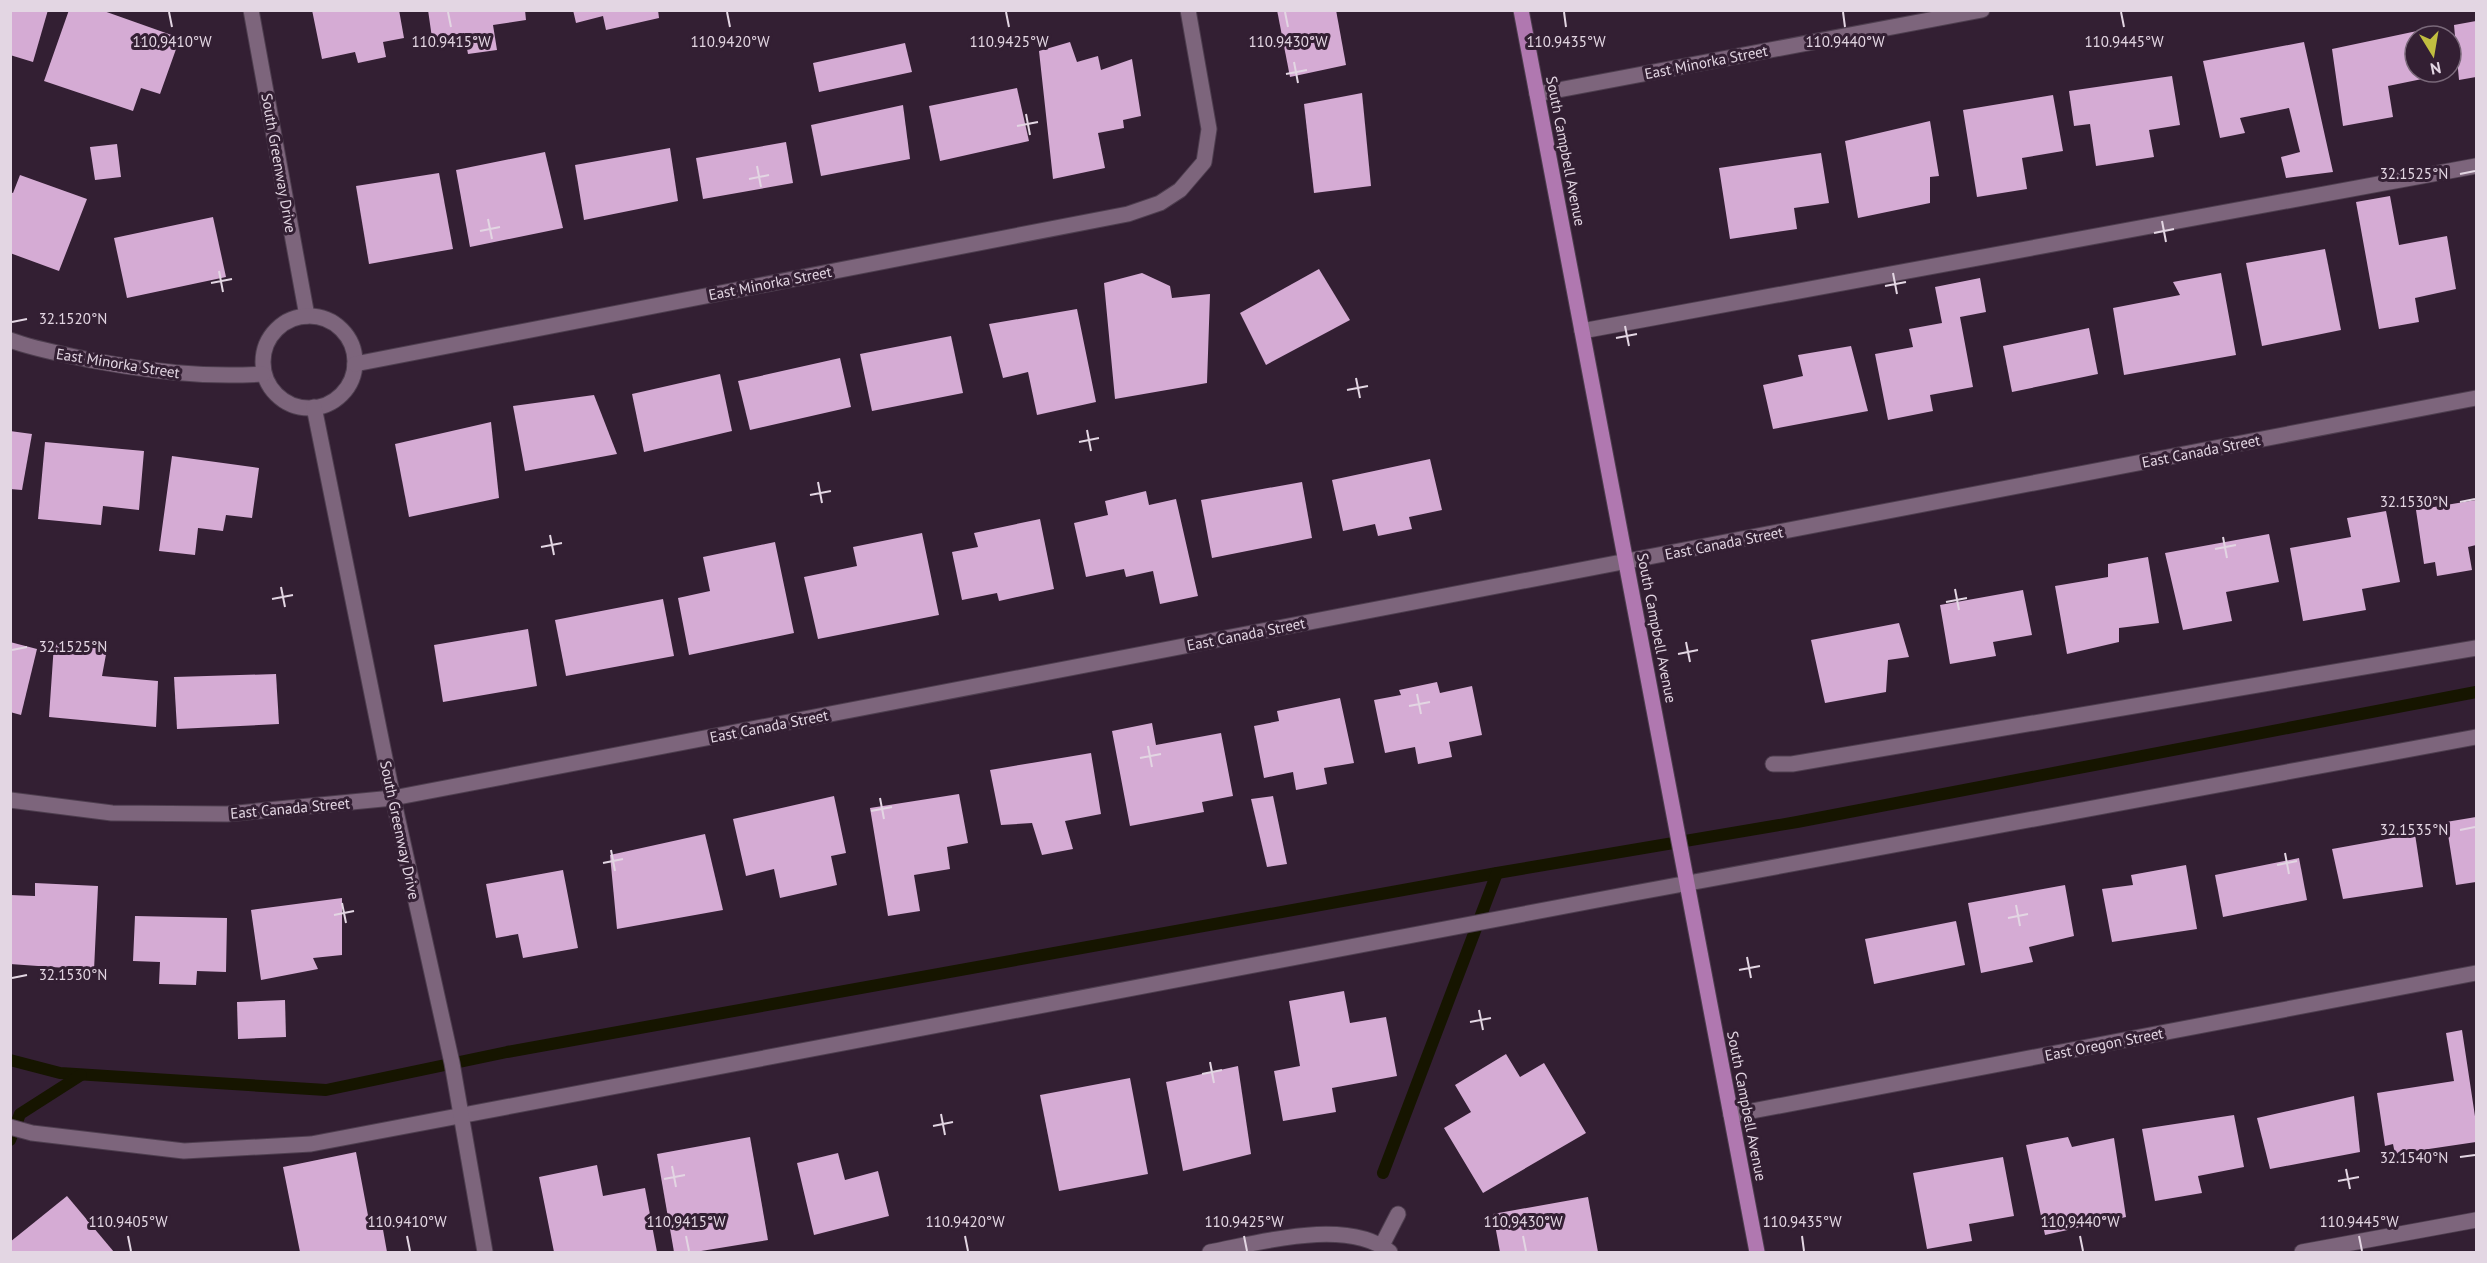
<svg xmlns="http://www.w3.org/2000/svg" width="2487" height="1263" viewBox="0 0 2487 1263" font-family="'PT Sans',sans-serif">
<rect width="100%" height="100%" fill="#331f33"/>
<g fill="none" stroke-linecap="round" stroke-linejoin="round">
<g stroke="#161500" stroke-width="12">
<polyline points="10,1060 60,1073 326,1090 507,1052 1497,873 1797,822 2476,692"/>
<polyline points="10,1140 20,1114 81,1075"/>
<polyline points="1383,1173 1497,873"/>
</g>
</g>
<g fill="#d5abd4">
<polygon points="10,10 48,10 33,62 10,55"/>
<polygon points="69,10 101,10 180,38 160,94 141,88 133,111 44,81"/>
<polygon points="312,10 399,10 404,38 383,42 386,57 358,63 355,52 322,59"/>
<polygon points="428,10 525,10 526,20 493,25 497,50 468,54 464,33 432,38"/>
<polygon points="573,10 658,10 659,18 606,30 603,16 576,23"/>
<polygon points="1277,10 1336,10 1346,65 1290,77"/>
<polygon points="2476,21 2476,77 2459,80 2454,25"/>
<polygon points="2417,31 2418,36 2415,36 2415,72 2425,72 2427,78 2388,86 2393,117 2343,126 2332,49"/>
<polygon points="1070,42 1077,62 1098,56 1101,70 1132,59 1141,116 1123,120 1124,128 1098,133 1105,168 1053,179 1039,51"/>
<polygon points="2304,42 2333,172 2286,178 2281,157 2300,152 2289,108 2240,118 2245,133 2220,138 2203,61"/>
<polygon points="905,43 912,72 819,92 813,63"/>
<polygon points="2172,76 2180,125 2149,130 2154,157 2096,166 2090,124 2074,126 2069,91"/>
<polygon points="1017,88 1029,141 940,161 929,106"/>
<polygon points="1362,93 1371,186 1314,193 1304,104"/>
<polygon points="2053,95 2063,151 2022,158 2027,189 1977,197 1963,110"/>
<polygon points="903,105 910,159 821,176 811,125"/>
<polygon points="1930,121 1939,176 1930,177 1930,203 1858,218 1845,141"/>
<polygon points="786,142 793,183 703,199 696,158"/>
<polygon points="117,144 121,177 95,180 90,147"/>
<polygon points="670,148 678,201 584,220 575,165"/>
<polygon points="545,152 563,228 470,247 456,170"/>
<polygon points="1821,153 1829,203 1794,208 1797,229 1730,239 1719,168"/>
<polygon points="439,173 453,249 369,264 356,186"/>
<polygon points="20,175 87,199 59,271 10,253 10,192 13,193"/>
<polygon points="2390,196 2399,245 2447,236 2456,289 2415,298 2419,322 2379,329 2356,202"/>
<polygon points="213,217 226,277 127,298 114,238"/>
<polygon points="2325,249 2341,330 2262,346 2246,263"/>
<polygon points="1319,269 1350,320 1266,365 1240,313"/>
<polygon points="1142,273 1170,286 1172,298 1210,294 1207,383 1115,399 1104,283"/>
<polygon points="2221,273 2236,355 2124,375 2113,308 2180,295 2173,282"/>
<polygon points="1980,278 1986,312 1960,317 1973,387 1930,395 1933,411 1888,420 1875,354 1913,347 1909,329 1942,323 1935,287"/>
<polygon points="1077,309 1096,402 1037,415 1028,372 1003,378 989,324"/>
<polygon points="2089,328 2098,374 2012,392 2003,346"/>
<polygon points="951,336 963,393 872,411 860,354"/>
<polygon points="1851,346 1868,411 1773,429 1763,385 1803,376 1798,355"/>
<polygon points="840,358 851,407 750,430 738,381"/>
<polygon points="720,374 732,431 644,452 632,394"/>
<polygon points="594,395 617,454 525,471 513,406"/>
<polygon points="491,422 499,498 409,517 395,444"/>
<polygon points="10,431 32,434 22,490 10,489"/>
<polygon points="45,442 144,451 139,510 103,506 101,525 38,519"/>
<polygon points="172,456 259,468 252,518 226,515 223,531 198,528 195,555 159,551"/>
<polygon points="1430,459 1442,510 1409,517 1412,529 1378,536 1375,524 1343,531 1332,480"/>
<polygon points="1302,482 1312,538 1212,558 1201,500"/>
<polygon points="1146,491 1149,505 1176,499 1198,596 1160,604 1153,571 1126,577 1124,569 1086,577 1074,523 1108,515 1105,501"/>
<polygon points="2476,500 2476,545 2468,547 2472,570 2437,576 2435,562 2424,564 2416,510"/>
<polygon points="2386,511 2400,582 2362,589 2366,610 2303,621 2290,548 2351,537 2347,518"/>
<polygon points="1040,519 1054,589 999,601 997,593 962,600 952,552 978,547 974,533"/>
<polygon points="922,533 939,615 818,639 804,577 857,566 853,547"/>
<polygon points="2269,534 2279,582 2226,592 2232,621 2183,630 2165,553"/>
<polygon points="775,542 794,633 689,655 678,598 710,591 703,557"/>
<polygon points="2148,557 2159,623 2119,628 2119,642 2067,654 2055,586 2108,577 2108,564"/>
<polygon points="2023,590 2032,635 1993,642 1996,656 1950,664 1940,605"/>
<polygon points="663,599 674,656 566,676 555,620"/>
<polygon points="1899,623 1909,657 1888,660 1886,692 1825,703 1811,640"/>
<polygon points="528,629 537,686 443,702 434,645"/>
<polygon points="10,642 37,649 21,715 10,712"/>
<polygon points="54,644 107,649 102,676 158,681 156,727 49,717"/>
<polygon points="276,674 279,724 177,729 174,677"/>
<polygon points="1437,682 1440,693 1472,686 1482,735 1449,742 1452,757 1418,764 1415,747 1385,753 1374,700 1401,695 1399,690"/>
<polygon points="1340,698 1354,763 1324,768 1327,784 1296,790 1293,772 1264,778 1254,726 1279,721 1277,711"/>
<polygon points="1152,723 1156,745 1221,733 1233,796 1202,802 1204,812 1130,826 1112,731"/>
<polygon points="1091,753 1101,814 1065,821 1073,849 1042,855 1032,823 1001,825 990,770"/>
<polygon points="959,794 968,843 947,847 950,869 914,875 920,911 888,916 870,808"/>
<polygon points="834,796 846,853 831,856 837,885 780,898 774,869 746,876 733,819"/>
<polygon points="1273,796 1287,864 1267,867 1251,799"/>
<polygon points="2476,817 2476,882 2456,885 2446,822"/>
<polygon points="705,834 723,910 617,929 610,855"/>
<polygon points="2415,834 2423,887 2343,899 2332,849"/>
<polygon points="2299,858 2307,900 2223,917 2215,875"/>
<polygon points="2186,865 2197,929 2112,942 2102,889 2133,885 2131,875"/>
<polygon points="563,870 578,948 523,958 518,934 496,938 486,884"/>
<polygon points="35,883 98,886 94,970 10,964 10,895 35,896"/>
<polygon points="2065,885 2074,936 2029,947 2033,962 1981,973 1968,903"/>
<polygon points="342,898 342,955 313,958 318,969 261,980 251,910"/>
<polygon points="135,916 227,918 226,972 197,971 196,985 159,984 160,962 133,961"/>
<polygon points="1956,921 1965,965 1874,984 1865,939"/>
<polygon points="1344,991 1350,1023 1386,1017 1397,1076 1332,1088 1336,1112 1283,1121 1274,1071 1300,1066 1289,1001"/>
<polygon points="285,1000 286,1037 238,1039 237,1002"/>
<polygon points="2462,1030 2476,1123 2476,1142 2395,1154 2393,1144 2385,1146 2377,1093 2454,1081 2446,1033"/>
<polygon points="1506,1054 1520,1077 1544,1063 1586,1133 1483,1193 1444,1128 1471,1112 1455,1085"/>
<polygon points="1238,1066 1251,1154 1183,1171 1166,1082"/>
<polygon points="1130,1078 1148,1174 1059,1191 1040,1095"/>
<polygon points="2354,1096 2360,1152 2270,1169 2257,1118"/>
<polygon points="2234,1115 2244,1167 2198,1176 2202,1193 2155,1201 2142,1129"/>
<polygon points="750,1137 768,1240 695,1252 674,1252 657,1154"/>
<polygon points="2068,1137 2072,1147 2114,1138 2126,1217 2045,1235 2026,1145"/>
<polygon points="356,1152 370,1226 382,1224 387,1252 300,1252 283,1167"/>
<polygon points="838,1153 845,1180 878,1171 889,1216 814,1235 797,1163"/>
<polygon points="2003,1157 2014,1216 1969,1224 1972,1241 1927,1249 1913,1173"/>
<polygon points="597,1165 603,1196 645,1188 657,1252 554,1252 539,1177"/>
<polygon points="67,1196 114,1252 10,1252 10,1242"/>
<polygon points="1588,1197 1598,1252 1500,1252 1493,1214"/>
</g>
<g fill="none" stroke-linecap="round" stroke-linejoin="round">
<g stroke="#4e3e4f" stroke-width="17">
<g id="service">
<polyline points="1582,331 2476,166"/>
<polyline points="1773,764 1792,764 2476,648"/>
<polyline points="10,1127 32,1133 184,1151 311,1144 1629,894 2476,737"/>
<polyline points="2302,1252 2476,1220"/>
</g>
</g>
<g stroke="#4e3e4f" stroke-width="17">
<g id="minor">
<polyline points="251,10 307,316"/>
<polyline points="1537,94 1982,10"/>
<circle cx="309" cy="362" r="46"/>
<path d="M10,340C37,350 63,354 90,360C150,371 203,378 263,374"/>
<polyline points="355,364 1128,214 1160,203 1180,190 1204,162 1209,129 1188,10"/>
<polyline points="314,407 393,798 452,1063 485,1252"/>
<polyline points="10,800 112,813 227,814 393,798 2476,398"/>
<polyline points="1731,1115 2476,973"/>
<polyline points="1381,1247 1398,1214"/>
<path d="M1210,1252C1259,1243 1347,1217 1390,1252"/>
</g>
</g>
<g stroke="#4e3e4f" stroke-width="17">
<polyline id="primary" points="1521,10 1757,1252"/>
</g>
<use href="#service" stroke="#7d657c" stroke-width="15"/>
<use href="#minor" stroke="#7d657c" stroke-width="15"/>
<use href="#primary" stroke="#b078b0" stroke-width="15"/>
</g>
<path fill="none" stroke="#e3d6e3" stroke-width="2" d="M169,12L172,27M448,12L451,27M727,12L730,27M1006,12L1009,27M1285,12L1288,27M1564,12L1566,27M1843,12L1845,27M2121,12L2124,27M1294,62L1298,83M1286,74L1307,70M1026,114L1030,135M1017,126L1038,122M757,166L761,187M2460,174L2475,171M749,179L769,175M488,219L492,239M2162,221L2166,242M480,231L500,227M2154,233L2174,229M219,271L223,292M1893,273L1897,294M211,283L232,279M1885,286L1906,282M12,322L27,319M1625,326L1629,346M1616,338L1637,334M1356,378L1360,398M1347,390L1368,386M1087,430L1091,451M1079,442L1099,438M818,482L822,503M810,495L831,491M2460,502L2475,499M550,535L554,555M2223,537L2227,558M541,547L562,543M2215,549L2236,545M281,587L285,607M1955,589L1959,610M272,599L293,595M1946,602L1967,598M1686,642L1690,662M12,650L27,647M1678,654L1698,650M1417,694L1421,714M1409,706L1430,702M1148,746L1152,767M1140,758L1161,754M880,798L884,819M871,811L892,807M2460,830L2475,827M611,850L615,871M2285,853L2289,874M603,863L623,859M2277,865L2297,861M342,903L346,923M2016,905L2020,926M334,915L354,911M2008,918L2028,914M1747,957L1751,978M1739,970L1760,966M12,978L27,975M1479,1010L1483,1030M1470,1022L1491,1018M1210,1062L1214,1083M1202,1074L1222,1070M941,1114L945,1135M933,1126L953,1122M2460,1157L2475,1155M672,1166L676,1187M2346,1169L2350,1189M664,1179L685,1175M2338,1181L2359,1177M128,1236L131,1251M407,1236L410,1251M686,1236L689,1251M965,1236L968,1251M1244,1236L1247,1251M1523,1236L1526,1251M1802,1236L1804,1251M2080,1236L2083,1251M2359,1236L2362,1251"/>
<g text-anchor="middle" dominant-baseline="central" stroke-width="6" stroke-linejoin="round" paint-order="stroke">
<g font-size="15" fill="#e3d6e3" stroke="#331f33">
<text transform="translate(1706 62) rotate(-11)">East Minorka Street</text>
<text transform="translate(1566 151) rotate(79)">South Campbell Avenue</text>
<text transform="translate(279 163) rotate(80)">South Greenway Drive</text>
<text transform="translate(770 283) rotate(-11)">East Minorka Street</text>
<text transform="translate(118 363) rotate(9)">East Minorka Street</text>
<text transform="translate(2201 451) rotate(-11)">East Canada Street</text>
<text transform="translate(1724 543) rotate(-11)">East Canada Street</text>
<text transform="translate(1657 628) rotate(79)">South Campbell Avenue</text>
<text transform="translate(1246 634) rotate(-11)">East Canada Street</text>
<text transform="translate(769 726) rotate(-11)">East Canada Street</text>
<text transform="translate(290 808) rotate(-5)">East Canada Street</text>
<text transform="translate(400 830) rotate(78)">South Greenway Drive</text>
<text transform="translate(2104 1044) rotate(-11)">East Oregon Street</text>
<text transform="translate(1747 1106) rotate(79)">South Campbell Avenue</text>
</g>
</g>
<g font-size="15" text-anchor="middle" fill="#e3d6e3" stroke="#331f33" stroke-width="6" stroke-linejoin="round" paint-order="stroke">
<text x="172" y="47">110.9410°W</text>
<text x="451" y="47">110.9415°W</text>
<text x="730" y="47">110.9420°W</text>
<text x="1009" y="47">110.9425°W</text>
<text x="1288" y="47">110.9430°W</text>
<text x="1566" y="47">110.9435°W</text>
<text x="1845" y="47">110.9440°W</text>
<text x="2124" y="47">110.9445°W</text>
<text x="2414" y="179">32.1525°N</text>
<text x="73" y="324">32.1520°N</text>
<text x="2414" y="507">32.1530°N</text>
<text x="73" y="652">32.1525°N</text>
<text x="2414" y="835">32.1535°N</text>
<text x="73" y="980">32.1530°N</text>
<text x="2414" y="1163">32.1540°N</text>
<text x="128" y="1227">110.9405°W</text>
<text x="407" y="1227">110.9410°W</text>
<text x="686" y="1227">110.9415°W</text>
<text x="965" y="1227">110.9420°W</text>
<text x="1244" y="1227">110.9425°W</text>
<text x="1523" y="1227">110.9430°W</text>
<text x="1802" y="1227">110.9435°W</text>
<text x="2080" y="1227">110.9440°W</text>
<text x="2359" y="1227">110.9445°W</text>
</g>
<rect width="2487" height="1263" fill="none" stroke="#e3d6e3" stroke-width="24"/>
<g transform="translate(2433 54) rotate(169)"><circle r="28" fill="#331f33" stroke="#796879" stroke-width="1.5"/>
<path d="M0-4.5L10 22L0 15L-10 22Z" fill="#c1be40"/>
<text y="-9" font-size="16" font-weight="bold" text-anchor="middle" fill="#e3d6e3">N</text>
</g>
</svg>
